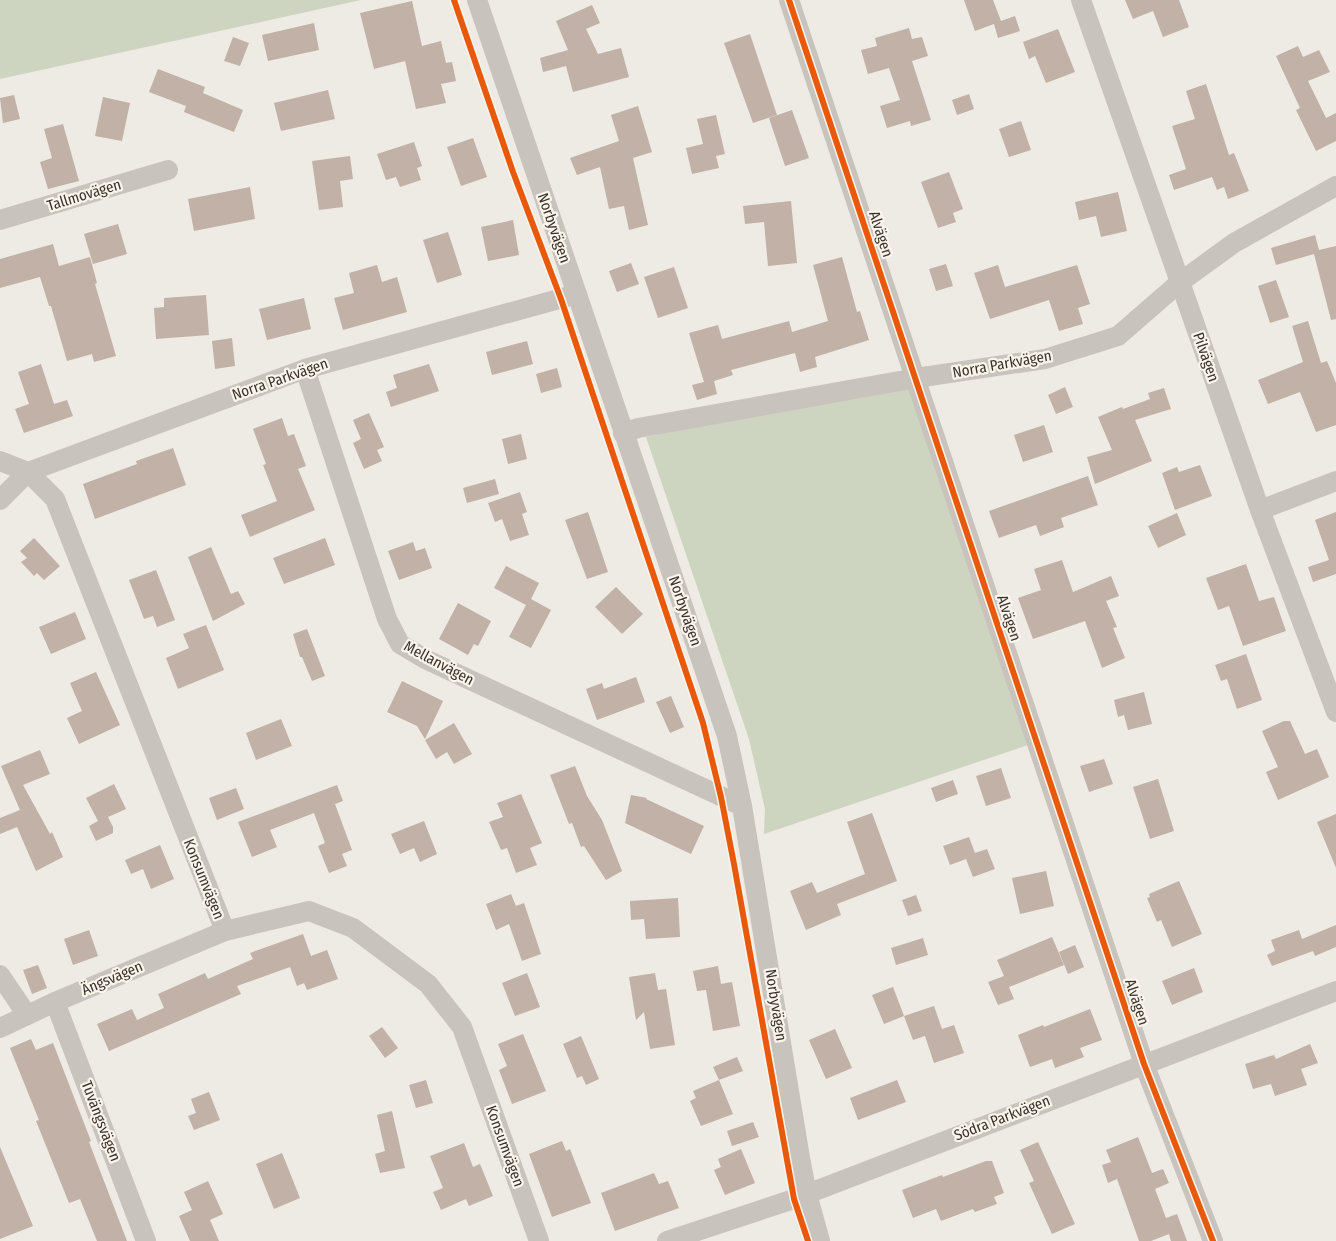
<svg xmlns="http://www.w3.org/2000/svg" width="1336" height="1241" viewBox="0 0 1336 1241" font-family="'Fira Sans Condensed',sans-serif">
<rect width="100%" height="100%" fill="#eeebe4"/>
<g fill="#cdd4bf">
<polygon points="0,0 361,0 0,79"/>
<polygon points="916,378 1037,742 764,834 765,809 749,739 646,437"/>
</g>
<g fill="#c1b1a6">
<polygon points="964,0 993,0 1001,21 1015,16 1020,31 998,38 994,24 975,31"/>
<polygon points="1125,0 1179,0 1189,27 1163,37 1153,11 1133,19"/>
<polygon points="412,1 422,46 441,41 446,63 452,62 456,81 441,84 446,103 416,109 405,61 374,69 360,13"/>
<polygon points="592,5 600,23 586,29 598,54 621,48 629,77 573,92 566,66 543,72 540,58 568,50 556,21"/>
<polygon points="314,23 319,50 268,61 262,35"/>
<polygon points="909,28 912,39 922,37 928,56 912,61 931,120 911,126 910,121 887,128 880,106 900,100 889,68 868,74 861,50 877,46 875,38"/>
<polygon points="1058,29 1075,72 1046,83 1035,56 1029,59 1023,42"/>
<polygon points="750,34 777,115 753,123 724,43"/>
<polygon points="233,37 249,43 240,66 224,61"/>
<polygon points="1298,46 1303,57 1319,50 1330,72 1308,81 1326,118 1336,113 1336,141 1316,151 1296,110 1300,108 1276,56"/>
<polygon points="158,69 205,87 203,93 243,110 234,132 184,112 186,106 149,92"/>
<polygon points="1206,84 1229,155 1234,153 1249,191 1228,199 1224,187 1217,190 1212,177 1174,190 1169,175 1186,169 1172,126 1195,119 1186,91"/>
<polygon points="328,90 335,119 281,131 274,103"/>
<polygon points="969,94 974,109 957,115 952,100"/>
<polygon points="14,95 20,119 3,123 0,98"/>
<polygon points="103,97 130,103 122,141 95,136"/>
<polygon points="638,106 652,152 633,158 648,225 629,230 624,206 609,209 600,167 577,175 570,158 619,141 611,115"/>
<polygon points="792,110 809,158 785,166 769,118"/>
<polygon points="716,115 725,154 716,156 719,168 692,174 686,148 703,144 697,119"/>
<polygon points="1021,121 1031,150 1009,157 999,129"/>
<polygon points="63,124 79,181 48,189 40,162 52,158 44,129"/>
<polygon points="473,138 487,177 461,186 447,147"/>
<polygon points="414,142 422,166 417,168 421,180 400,187 396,177 386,180 377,154"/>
<polygon points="350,156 353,179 340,181 343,207 319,210 312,161"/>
<polygon points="949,172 963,209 953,213 956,222 938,228 921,182"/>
<polygon points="250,187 255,219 194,231 188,199"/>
<polygon points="1118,192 1127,231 1101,237 1096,216 1079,220 1075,202"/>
<polygon points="791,201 797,263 768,266 764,222 745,224 743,206"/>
<polygon points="513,220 519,255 488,261 481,227"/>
<polygon points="118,224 127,254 93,264 84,234"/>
<polygon points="448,232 462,275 437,283 423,240"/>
<polygon points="1315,235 1319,250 1336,246 1336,319 1331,320 1314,254 1276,265 1271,248"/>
<polygon points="53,244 59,266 90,257 97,283 95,284 116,356 94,362 92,354 67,361 51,306 49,306 40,277 0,288 0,259"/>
<polygon points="842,257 857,312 860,311 869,340 815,357 817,367 800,372 795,353 731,370 733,375 714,381 717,394 697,400 692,385 704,382 689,333 718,325 722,339 789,321 792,332 828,321 813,265"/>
<polygon points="631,263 639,284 617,292 609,271"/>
<polygon points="946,264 953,286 936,291 929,269"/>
<polygon points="377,265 382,282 397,277 407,312 343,330 334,298 354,293 349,273"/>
<polygon points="998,265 1005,287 1077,265 1090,304 1078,308 1083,324 1059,331 1049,300 990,319 974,273"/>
<polygon points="674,267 688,308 658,318 644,277"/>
<polygon points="1276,280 1289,317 1270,323 1258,286"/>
<polygon points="206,295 209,335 156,339 154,308 164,307 164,298"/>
<polygon points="304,298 311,329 267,340 259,309"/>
<polygon points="1308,321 1321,363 1327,361 1336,383 1336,425 1316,432 1300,392 1268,404 1258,380 1303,362 1292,326"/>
<polygon points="232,338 235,366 215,369 212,341"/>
<polygon points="527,341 533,364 492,375 486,352"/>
<polygon points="41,364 54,404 67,400 73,416 24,433 15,409 29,404 18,372"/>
<polygon points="429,364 439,391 391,407 386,392 397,388 393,375"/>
<polygon points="557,368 562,387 541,393 536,374"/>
<polygon points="1065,387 1073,407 1056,414 1048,395"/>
<polygon points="1164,388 1171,409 1135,420 1152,461 1095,484 1087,457 1112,450 1098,417 1122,407 1123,409 1150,399 1148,393"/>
<polygon points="369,413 384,447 377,450 382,461 364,469 353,443 361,439 353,420"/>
<polygon points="282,418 288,436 294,434 306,466 298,469 315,510 250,537 241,515 277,501 263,465 266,464 253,429"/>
<polygon points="1044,425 1053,452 1023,462 1014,435"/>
<polygon points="521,434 527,459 508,464 502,439"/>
<polygon points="173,448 186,485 95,519 83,484 137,464 136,461"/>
<polygon points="1200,465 1212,496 1175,510 1162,473 1177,467 1179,472"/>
<polygon points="1088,476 1098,505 1061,518 1064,527 1040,536 1036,525 999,538 989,511"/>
<polygon points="495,479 499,494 467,503 463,488"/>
<polygon points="520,492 527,512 522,514 529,535 510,541 502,519 495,522 488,503"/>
<polygon points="588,512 608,572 587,579 565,520"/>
<polygon points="1336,512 1336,574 1313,582 1308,567 1329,560 1315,520"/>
<polygon points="1177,513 1186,535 1158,548 1148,526"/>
<polygon points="34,538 60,566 44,580 37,573 34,576 21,562 27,558 20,551"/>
<polygon points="325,538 335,565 284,584 273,558"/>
<polygon points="413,542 416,551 425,548 432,568 399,580 388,551"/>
<polygon points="211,547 231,594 238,591 245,604 213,621 188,557"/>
<polygon points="1062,560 1073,592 1111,576 1119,596 1106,601 1117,627 1113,628 1125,658 1102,668 1085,621 1033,639 1018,598 1041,590 1034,569"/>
<polygon points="1246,564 1259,601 1274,597 1286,631 1243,646 1229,606 1218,610 1206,578"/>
<polygon points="506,566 539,583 531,599 551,610 531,648 509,637 526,605 494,588"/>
<polygon points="156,570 175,620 157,627 153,616 144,619 129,580"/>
<polygon points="616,587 643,614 622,634 595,607"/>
<polygon points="458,603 491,621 478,646 474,644 468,655 439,639"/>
<polygon points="75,612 86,639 51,654 39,627"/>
<polygon points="206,625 224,670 178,689 166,658 189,648 183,634"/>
<polygon points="307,629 325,676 312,681 302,657 300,657 293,634"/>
<polygon points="1246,654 1262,700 1237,709 1227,679 1221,681 1215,665"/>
<polygon points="96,672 120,725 79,744 67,718 82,711 70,683"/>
<polygon points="636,677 645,702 597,720 586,689 602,683 604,689"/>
<polygon points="402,681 443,701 425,739 417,726 387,712"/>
<polygon points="1144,692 1152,724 1128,730 1124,715 1118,717 1114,700"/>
<polygon points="671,696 684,727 670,733 656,702"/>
<polygon points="281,719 292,746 256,760 246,733"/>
<polygon points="1284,721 1290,721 1305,754 1317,749 1329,777 1278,800 1266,772 1278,767 1262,731"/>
<polygon points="454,723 472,754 454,764 447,752 436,759 425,740"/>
<polygon points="40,750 50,774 23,785 50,834 52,832 63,857 36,871 17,827 0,834 0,818 20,810 1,766"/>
<polygon points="1104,759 1113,784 1089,792 1080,766"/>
<polygon points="575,766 587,796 602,820 622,871 606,880 584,846 581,847 572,823 569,824 550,775"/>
<polygon points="1001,768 1011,798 986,806 976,776"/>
<polygon points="1158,779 1174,831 1150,839 1133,787"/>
<polygon points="953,780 958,794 936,802 931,788"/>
<polygon points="114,784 126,809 108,817 113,827 113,833 96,841 89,826 98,821 86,798"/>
<polygon points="337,785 343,801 335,804 352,850 342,854 347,866 329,873 318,846 325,843 314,813 270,830 277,847 252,857 238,822"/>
<polygon points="236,788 244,809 217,820 209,798"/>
<polygon points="521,794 542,843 530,848 537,865 516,873 507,848 501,850 489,822 503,817 497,803"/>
<polygon points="631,795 647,798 646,799 704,826 691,854 625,823"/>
<polygon points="872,813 897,881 837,904 841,915 806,930 790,891 812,882 817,893 865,874 847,822"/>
<polygon points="1336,814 1336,868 1317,822"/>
<polygon points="424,821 437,854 420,862 414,848 400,854 391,834"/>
<polygon points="969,837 975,853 987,849 995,869 973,877 966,859 950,865 943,846"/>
<polygon points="160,845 174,879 151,889 143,869 131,874 125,860"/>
<polygon points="1046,871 1054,906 1020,914 1012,878"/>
<polygon points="1179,881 1202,934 1172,947 1161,920 1157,922 1147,898 1150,897 1149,894"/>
<polygon points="511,894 516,906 524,903 541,954 522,961 509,924 496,930 486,904"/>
<polygon points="916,895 922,911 908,916 902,900"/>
<polygon points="678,898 680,937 646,939 644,919 631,920 630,901"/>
<polygon points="1336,925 1336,947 1315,956 1313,951 1272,966 1267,955 1275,951 1271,940 1299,930 1302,939"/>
<polygon points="89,930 98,956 73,965 64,939"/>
<polygon points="303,934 311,956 327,950 338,979 307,990 304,983 297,986 290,967 237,986 241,994 109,1051 97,1024 132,1009 137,1020 164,1008 158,994 205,973 208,979 253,959 250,953"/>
<polygon points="1052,937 1064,965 1009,987 1014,999 998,1005 988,982 1004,976 997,960"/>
<polygon points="923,938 928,955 896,965 891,948"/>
<polygon points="1075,945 1084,967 1068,974 1059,952"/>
<polygon points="38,965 47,988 32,994 23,970"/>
<polygon points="718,966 721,984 732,982 740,1026 713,1031 706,990 697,991 693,971"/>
<polygon points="1194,968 1203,992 1172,1005 1162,981"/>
<polygon points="527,973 540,1007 515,1016 502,983"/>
<polygon points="655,973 658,990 666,989 675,1045 650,1049 644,1012 636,1020 629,977"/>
<polygon points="893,987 904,1016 884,1024 872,995"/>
<polygon points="934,1006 942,1029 954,1025 964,1053 934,1063 925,1036 913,1040 904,1016"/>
<polygon points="1090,1009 1102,1040 1080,1048 1084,1057 1055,1068 1052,1059 1030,1067 1018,1035 1043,1025 1044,1027"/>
<polygon points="382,1027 398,1048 385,1058 369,1036"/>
<polygon points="835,1029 852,1068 826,1079 809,1040"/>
<polygon points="523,1034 546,1091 512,1104 499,1070 507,1066 498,1044"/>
<polygon points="581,1036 599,1079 586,1085 582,1076 577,1078 563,1044"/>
<polygon points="31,1039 36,1050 53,1043 77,1105 91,1141 89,1142 127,1241 97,1241 80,1199 69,1203 36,1121 39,1120 10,1048"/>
<polygon points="1310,1044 1318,1063 1301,1069 1307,1085 1275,1096 1271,1084 1253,1089 1245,1064 1274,1055 1276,1059"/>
<polygon points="737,1057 743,1071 719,1080 713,1067"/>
<polygon points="426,1080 433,1103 416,1108 409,1085"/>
<polygon points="719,1080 733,1114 701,1126 690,1101 696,1098 693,1091"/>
<polygon points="897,1080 906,1102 858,1120 850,1098"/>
<polygon points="209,1092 220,1120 194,1130 188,1116 196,1113 191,1099"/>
<polygon points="392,1111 405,1168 380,1173 375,1154 385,1151 377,1115"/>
<polygon points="753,1122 759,1137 732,1146 727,1131"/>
<polygon points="1138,1137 1152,1173 1163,1169 1169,1183 1155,1189 1166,1218 1177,1214 1187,1241 1171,1241 1169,1234 1151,1241 1139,1241 1117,1179 1108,1183 1102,1165 1111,1162 1106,1150"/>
<polygon points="562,1141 566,1151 570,1149 591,1203 552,1217 529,1154"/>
<polygon points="1038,1142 1075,1224 1052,1234 1029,1183 1034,1181 1020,1150"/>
<polygon points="464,1143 473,1167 480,1164 493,1196 469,1206 466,1199 441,1210 433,1192 443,1188 430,1156"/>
<polygon points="0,1147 33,1226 0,1239"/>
<polygon points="741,1149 755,1183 725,1195 714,1170 721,1167 718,1159"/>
<polygon points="282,1153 300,1198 274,1209 256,1164"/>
<polygon points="986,1161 992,1161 1004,1193 994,1197 997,1204 975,1212 973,1209 941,1221 936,1209 913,1218 902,1190 942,1175 943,1177"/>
<polygon points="654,1173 659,1184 668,1181 679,1208 615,1231 601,1193"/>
<polygon points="208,1181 223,1214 210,1220 219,1241 190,1241 179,1216 192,1210 184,1192"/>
</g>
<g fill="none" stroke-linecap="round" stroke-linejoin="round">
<g stroke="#c8c3bd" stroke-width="20">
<polyline points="477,0 727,736 742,806 800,1158 807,1194 820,1241"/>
<polyline points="789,0 1144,1064 1213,1241"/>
<polyline points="1081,0 1260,510 1336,712"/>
<polyline points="0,220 168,170"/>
<polyline points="305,369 387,619 400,644 425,659 742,806"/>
<polyline points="623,433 638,428 916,378 1045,359 1118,336 1179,283 1234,243 1336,186"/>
<polyline points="0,461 28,472 55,499 225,931 309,911 353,928 428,984 462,1027 539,1241"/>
<polyline points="0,500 28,472 305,369 577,294"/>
<polyline points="1260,510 1336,481"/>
<polyline points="0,975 27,1015"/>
<polyline points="55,1002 146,1241"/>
<polyline points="0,1028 55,1002 225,931"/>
<polyline points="667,1241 794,1199 1336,991"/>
</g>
<g stroke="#faf5ec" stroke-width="9">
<g id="cycleway">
<polyline points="454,0 513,172 561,299 703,723 721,797 734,864 794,1199 808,1241"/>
<polyline points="789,0 1144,1064 1213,1241"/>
</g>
</g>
<use href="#cycleway" stroke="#e8590c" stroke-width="6"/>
</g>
<g text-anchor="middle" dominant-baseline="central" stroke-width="4.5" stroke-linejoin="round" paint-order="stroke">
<g font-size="15" fill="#39312a" stroke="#faf5ec">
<text transform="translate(84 195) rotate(-17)">Tallmovägen</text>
<text transform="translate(554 228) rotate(71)">Norbyvägen</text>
<text transform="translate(881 234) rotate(72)">Alvägen</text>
<text transform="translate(1206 357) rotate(71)">Pilvägen</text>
<text transform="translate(1002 364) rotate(-10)">Norra Parkvägen</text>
<text transform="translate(280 379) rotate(-19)">Norra Parkvägen</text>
<text transform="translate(685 611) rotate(71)">Norbyvägen</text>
<text transform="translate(1009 618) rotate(72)">Alvägen</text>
<text transform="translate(439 663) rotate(28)">Mellanvägen</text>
<text transform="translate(204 879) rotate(68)">Konsumvägen</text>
<text transform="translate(112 978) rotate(-23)">Ängsvägen</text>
<text transform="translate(1137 1002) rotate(72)">Alvägen</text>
<text transform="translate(776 1005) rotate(81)">Norbyvägen</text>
<text transform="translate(1002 1118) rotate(-21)">Södra Parkvägen</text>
<text transform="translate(101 1121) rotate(69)">Tuvängsvägen</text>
<text transform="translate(505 1146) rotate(70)">Konsumvägen</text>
</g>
</g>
</svg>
